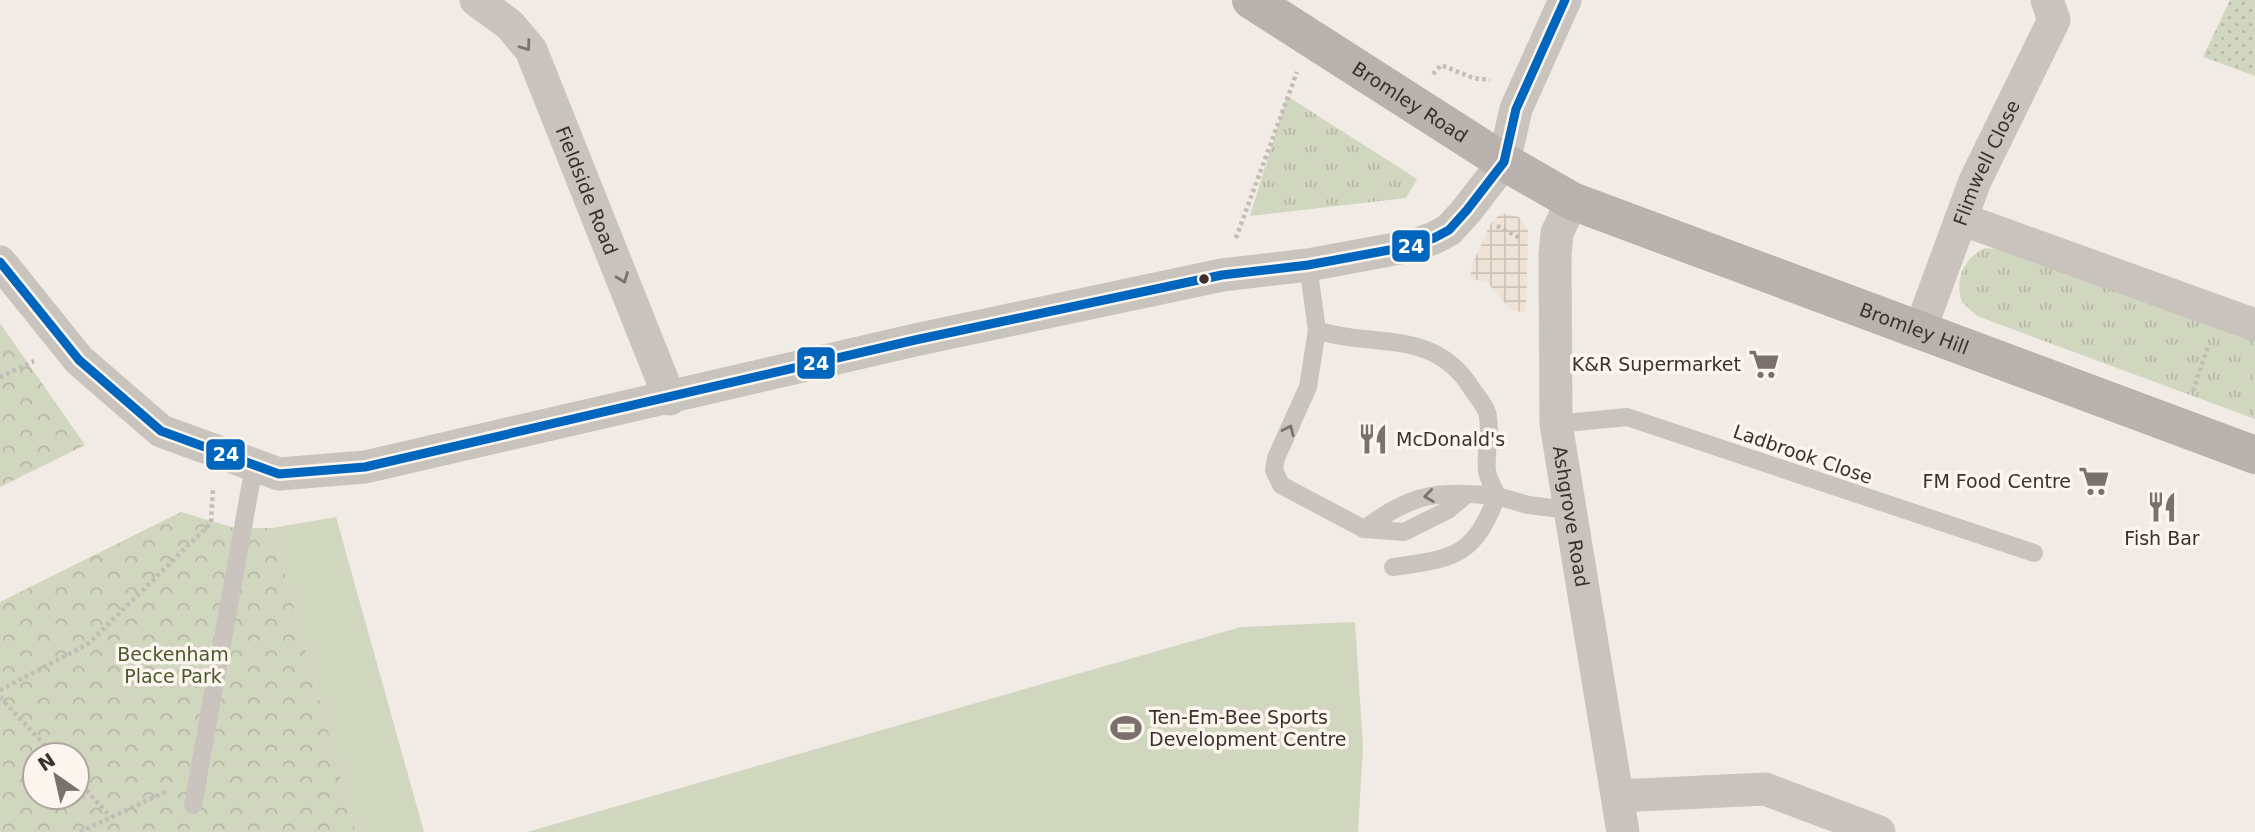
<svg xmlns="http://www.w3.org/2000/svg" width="2255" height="832" viewBox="0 0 2255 832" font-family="'DejaVu Sans',sans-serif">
<defs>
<pattern id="grass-tufts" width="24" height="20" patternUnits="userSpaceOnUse" patternTransform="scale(1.75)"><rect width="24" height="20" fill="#d1d6bf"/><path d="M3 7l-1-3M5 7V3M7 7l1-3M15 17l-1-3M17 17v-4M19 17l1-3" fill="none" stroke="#b4b8a4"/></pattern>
<pattern id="forest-crowns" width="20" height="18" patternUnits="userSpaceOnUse" patternTransform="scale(1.75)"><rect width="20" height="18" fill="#d1d6bf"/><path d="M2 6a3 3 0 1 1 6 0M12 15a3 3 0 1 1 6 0" fill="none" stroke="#b4b8a4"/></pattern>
<pattern id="garden-dots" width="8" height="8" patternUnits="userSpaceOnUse" patternTransform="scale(1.75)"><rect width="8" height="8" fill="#d1d6bf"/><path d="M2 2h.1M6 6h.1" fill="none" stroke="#b4b8a4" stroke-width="1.8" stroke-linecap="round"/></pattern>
<pattern id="plaza-grid" width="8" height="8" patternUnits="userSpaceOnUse" patternTransform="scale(1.75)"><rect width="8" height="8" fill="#eee3d5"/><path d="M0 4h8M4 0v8" fill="none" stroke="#cdc3b7"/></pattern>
</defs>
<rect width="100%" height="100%" fill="#f0ebe5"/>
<g fill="url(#grass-tufts)">
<polygon points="1287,96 1417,179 1406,198 1250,216"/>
<path d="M1985,248L2004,250L2255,340V419L1977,316L1962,302C1954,279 1964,258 1985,248Z"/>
</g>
<g fill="url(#forest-crowns)" fill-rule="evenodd">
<polygon points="0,323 85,445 0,487"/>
<path d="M181,512L235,528H272L356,832H0V602ZM35,755H77V797H35Z"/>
</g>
<polygon fill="url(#garden-dots)" points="2230,0 2255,0 2255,76 2203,57"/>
<g fill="#d1d6bf">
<polygon points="336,517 424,832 356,832 272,528"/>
<polygon points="1355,622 1363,746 1358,832 527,832 1241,627"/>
</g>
<polygon fill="url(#plaza-grid)" points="1501,213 1519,217 1528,229 1526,312 1512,311 1487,282 1470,279 1472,265 1491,223"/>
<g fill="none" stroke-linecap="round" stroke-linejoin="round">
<g stroke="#c2bbb6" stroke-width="4.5" stroke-dasharray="3.5 3.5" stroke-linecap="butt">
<polyline points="1433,74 1441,65 1473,78 1490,80"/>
<polyline points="1497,226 1520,238"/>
<polyline points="1236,238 1297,72"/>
<polyline points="0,377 34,361"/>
<polyline points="2193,391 2208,346"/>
<polyline points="0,690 88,644 211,523 213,488"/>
<polyline points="0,697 54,755"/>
<polyline points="77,780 111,817"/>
<polyline points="80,832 167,791"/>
</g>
<g stroke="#c9c3be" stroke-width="18">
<path d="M1308,265L1317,330C1373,349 1434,327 1472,389C1477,397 1487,407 1488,417C1491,434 1485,453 1487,471C1488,479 1494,488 1497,496L1528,505L1569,510"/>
<path d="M1317,330L1308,387L1276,458L1274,470L1281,485L1364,529C1415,492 1436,491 1497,496C1473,558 1454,558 1393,567"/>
<polyline points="1556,424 1627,417 2034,553"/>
<polyline points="1364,529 1404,532 1448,510 1467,494"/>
<polyline points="193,805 254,466"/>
</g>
<g stroke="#c9c3be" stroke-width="33">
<path id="s1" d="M476,0L510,25L531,50L670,399"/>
<path id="s2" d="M1572,201L1557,233L1555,255L1556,424L1623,832"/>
<polyline points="1961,219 2255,325"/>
<polyline points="0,262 79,360 161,431 279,474 365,467 915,340 1222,275 1308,265 1411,246 1434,238 1449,230 1467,210 1504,162 1516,109 1565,0"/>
<path id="s3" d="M1920,330L1975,181L2054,20L2047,0"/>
<polyline points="1618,796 1765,789 1879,832"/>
</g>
<path stroke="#b8b1ad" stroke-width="38" id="s4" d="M1251,0L1504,162L1572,201L2255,455"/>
<g stroke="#fbf5ee" stroke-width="14">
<polyline id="bus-1" points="0,262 79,360 161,431 279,474 365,467 915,340 1222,275 1308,265 1411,246 1434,238 1449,230 1467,210 1504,162 1516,109 1565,0"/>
</g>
<use href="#bus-1" stroke="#0065bd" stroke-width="9"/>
</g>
<defs><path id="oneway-chevron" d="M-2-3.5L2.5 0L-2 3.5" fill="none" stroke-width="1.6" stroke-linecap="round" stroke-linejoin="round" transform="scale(1.75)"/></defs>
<g stroke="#7b726d">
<use href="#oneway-chevron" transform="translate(526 46) rotate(54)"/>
<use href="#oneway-chevron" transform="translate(623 278) rotate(68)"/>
<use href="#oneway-chevron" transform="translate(1289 430) rotate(-65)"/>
<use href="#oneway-chevron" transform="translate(1429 496) rotate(172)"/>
</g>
<defs>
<g id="supermarket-bare" transform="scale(2.415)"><path d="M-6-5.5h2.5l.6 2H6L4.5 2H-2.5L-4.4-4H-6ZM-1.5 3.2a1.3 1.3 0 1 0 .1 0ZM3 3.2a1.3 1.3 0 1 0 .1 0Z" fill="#7a716c" stroke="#fbf5ee" stroke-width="2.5" paint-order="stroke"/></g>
<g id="restaurant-bare" transform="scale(2.415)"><path d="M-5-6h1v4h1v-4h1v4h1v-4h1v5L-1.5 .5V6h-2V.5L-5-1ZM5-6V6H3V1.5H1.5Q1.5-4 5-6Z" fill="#7a716c" stroke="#fbf5ee" stroke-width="2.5" paint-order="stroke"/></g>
<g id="stadium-bare" transform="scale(2.415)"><path d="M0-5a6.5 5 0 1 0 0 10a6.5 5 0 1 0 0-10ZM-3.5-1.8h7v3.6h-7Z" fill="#7a716c" stroke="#fbf5ee" stroke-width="2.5" paint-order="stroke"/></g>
</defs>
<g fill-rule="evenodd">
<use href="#supermarket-bare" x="1764" y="364"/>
<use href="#restaurant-bare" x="1373" y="439"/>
<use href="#supermarket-bare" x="2094" y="481"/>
<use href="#restaurant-bare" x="2162" y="507"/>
<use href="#stadium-bare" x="1126" y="728"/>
</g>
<circle fill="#3b302b" stroke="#fbf5ee" stroke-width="2.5" cx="1204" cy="279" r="6"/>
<g text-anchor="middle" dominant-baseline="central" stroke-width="7" stroke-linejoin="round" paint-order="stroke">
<g font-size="19" fill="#3b302b" stroke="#fbf5ee">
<text stroke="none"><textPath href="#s4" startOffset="189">Bromley Road</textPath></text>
<text stroke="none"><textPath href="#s3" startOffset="180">Flimwell Close</textPath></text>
<text stroke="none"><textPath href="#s1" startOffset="226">Fieldside Road</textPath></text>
<text stroke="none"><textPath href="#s4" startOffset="744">Bromley Hill</textPath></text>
<text transform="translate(1803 454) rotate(19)">Ladbrook Close</text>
<text stroke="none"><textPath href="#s2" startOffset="320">Ashgrove Road</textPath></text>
</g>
<g font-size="19" fill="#3b302b" stroke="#fbf5ee" text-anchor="end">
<text x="1741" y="364">K&amp;R Supermarket</text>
<text x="1396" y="439" text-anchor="start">McDonald's</text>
<text x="2071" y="481">FM Food Centre</text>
<text x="2162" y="538" text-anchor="middle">Fish Bar</text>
<text x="1149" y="717" text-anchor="start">Ten-Em-Bee Sports<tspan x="1149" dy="22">Development Centre</tspan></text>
</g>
<g font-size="19" fill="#4a5a2e" stroke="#fbf5ee">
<text x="173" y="654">Beckenham<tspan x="173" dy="22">Place Park</tspan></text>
</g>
</g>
<g stroke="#fbf5ee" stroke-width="2.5">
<rect x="1391" y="229" width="40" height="34" rx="7" fill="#0065bd"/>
<rect x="796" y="346" width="40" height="34" rx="7" fill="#0065bd"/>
<rect x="205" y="438" width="41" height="33" rx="7" fill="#0065bd"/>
</g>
<g font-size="19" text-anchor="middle" font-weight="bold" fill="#fff">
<text x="1411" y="253">24</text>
<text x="816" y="370">24</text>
<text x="226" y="461">24</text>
</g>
<g transform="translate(56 776) rotate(326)"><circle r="33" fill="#fbf5ee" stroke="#aea6a0" stroke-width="2"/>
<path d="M0-5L12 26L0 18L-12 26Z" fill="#7a716c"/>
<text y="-10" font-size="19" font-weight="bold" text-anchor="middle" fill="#3b302b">N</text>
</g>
</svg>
